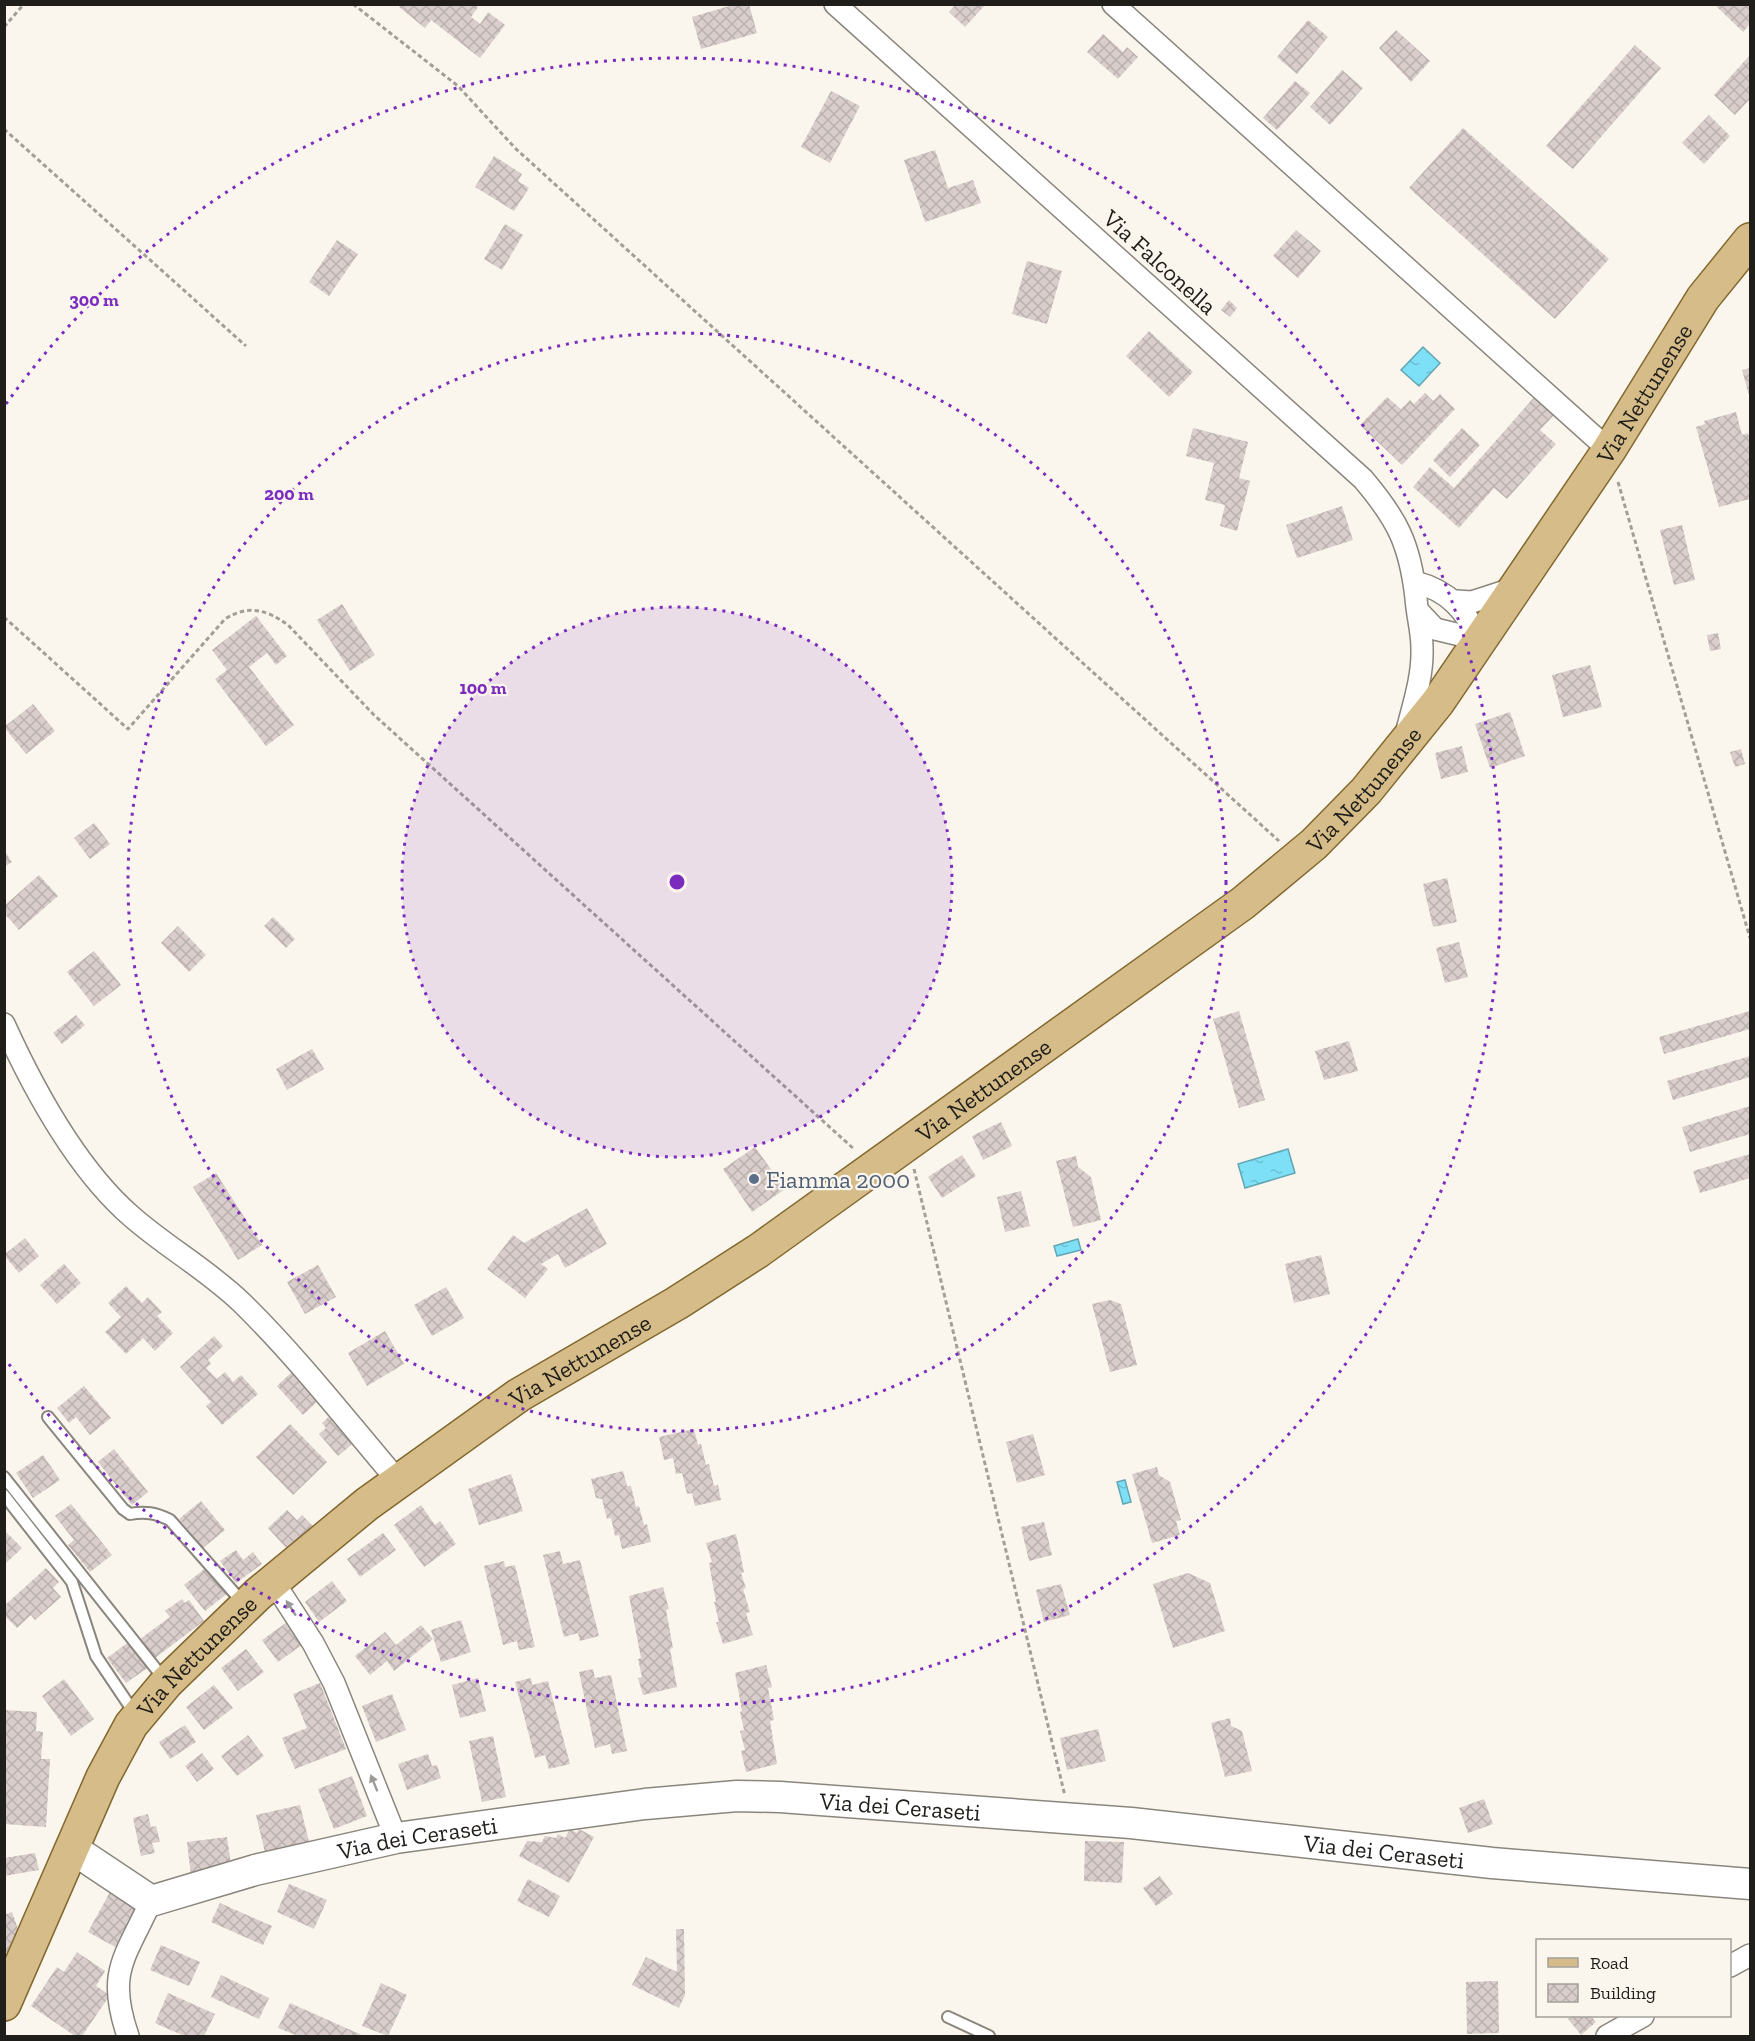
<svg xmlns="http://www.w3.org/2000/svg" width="1755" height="2041" viewBox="0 0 1755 2041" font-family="'Zilla Slab',serif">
<defs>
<pattern id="water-ripples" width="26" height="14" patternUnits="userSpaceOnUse" patternTransform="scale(1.5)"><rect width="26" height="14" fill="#7ee0f6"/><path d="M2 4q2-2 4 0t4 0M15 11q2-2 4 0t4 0" fill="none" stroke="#6dc0d2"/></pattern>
<pattern id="building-cross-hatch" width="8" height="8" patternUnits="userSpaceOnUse" patternTransform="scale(1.5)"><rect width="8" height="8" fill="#d9cecb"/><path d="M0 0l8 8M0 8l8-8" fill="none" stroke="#bab0ae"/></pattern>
</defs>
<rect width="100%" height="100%" fill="#fbf6ed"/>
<g fill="url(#water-ripples)" stroke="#62a6b4" stroke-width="1.5">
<polygon points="1423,347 1440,363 1419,386 1401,370"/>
<polygon points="1288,1149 1295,1173 1245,1188 1238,1164"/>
<polygon points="1078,1239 1081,1250 1057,1256 1054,1246"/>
<polygon points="1125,1480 1131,1502 1123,1504 1117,1482"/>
</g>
<g fill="url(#building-cross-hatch)">
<polygon points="736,4 749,4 757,33 701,49 692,17"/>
<polygon points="956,4 986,4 965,27 949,12"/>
<polygon points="1714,4 1750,4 1750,24 1743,32"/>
<polygon points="401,5 475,5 478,7 471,17 480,24 488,12 505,25 480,58 431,20 425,28 399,7"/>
<polygon points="1308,20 1328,37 1297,74 1277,57"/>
<polygon points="1396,30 1430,61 1411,82 1379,48"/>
<polygon points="1103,34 1123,52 1127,47 1138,57 1118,79 1087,52"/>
<polygon points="1635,45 1661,68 1573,169 1546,146"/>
<polygon points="1750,55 1750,99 1735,115 1714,95"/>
<polygon points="1342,70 1363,88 1330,125 1310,107"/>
<polygon points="1295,81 1310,93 1277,130 1263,118"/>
<polygon points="831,91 860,106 830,163 801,147"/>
<polygon points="1709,115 1730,136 1704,164 1682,143"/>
<polygon points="1463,128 1609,259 1555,319 1409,188"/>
<polygon points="935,150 948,188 973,180 981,203 925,222 904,160"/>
<polygon points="494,156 522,174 518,181 529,188 514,211 475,187"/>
<polygon points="505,224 523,235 502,270 484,259"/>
<polygon points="1296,230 1321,251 1298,278 1273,256"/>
<polygon points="337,240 358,254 329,296 309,282"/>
<polygon points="1027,261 1062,271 1047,324 1012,314"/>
<polygon points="1229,300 1237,308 1230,317 1221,310"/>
<polygon points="1149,331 1193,372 1169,397 1126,356"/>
<polygon points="1750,368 1750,399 1742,370"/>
<polygon points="1425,393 1433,401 1440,394 1455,409 1402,465 1360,425 1387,397 1401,409 1410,400 1414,404"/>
<polygon points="1537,394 1557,412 1540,430 1556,444 1507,499 1494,488 1459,528 1413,487 1430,467 1454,488"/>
<polygon points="1736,412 1742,435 1748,433 1750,440 1750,499 1719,507 1696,427 1705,424 1704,421"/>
<polygon points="1193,428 1248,442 1239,478 1250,481 1237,531 1220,526 1225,505 1205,500 1214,463 1186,456"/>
<polygon points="1462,428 1480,445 1450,477 1433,460"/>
<polygon points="1342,506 1353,540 1297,558 1286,525"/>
<polygon points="1682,525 1695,580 1674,585 1660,530"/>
<polygon points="342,604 375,655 350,671 317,620"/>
<polygon points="256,616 287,656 276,665 267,653 249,667 294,725 266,746 215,679 227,670 212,650"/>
<polygon points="1718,633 1721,649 1710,651 1707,635"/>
<polygon points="1590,665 1602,707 1563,717 1552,675"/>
<polygon points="33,704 55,731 26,754 4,727"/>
<polygon points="1510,712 1525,756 1490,768 1475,724"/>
<polygon points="1462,746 1468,772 1441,779 1435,753"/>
<polygon points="1741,749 1745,764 1735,767 1730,752"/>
<polygon points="94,823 110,844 90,859 74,838"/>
<polygon points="4,850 12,862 4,867"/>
<polygon points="39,875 58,896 19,930 4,913 4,906"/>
<polygon points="1447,878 1457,922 1433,927 1423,884"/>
<polygon points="273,917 295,939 286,948 264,926"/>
<polygon points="178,926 206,955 189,972 161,943"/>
<polygon points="1459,942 1468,977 1445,983 1436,948"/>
<polygon points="94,951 121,985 94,1006 67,972"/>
<polygon points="1239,1011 1265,1100 1239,1108 1213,1019"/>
<polygon points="1750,1011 1750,1029 1664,1054 1659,1037"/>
<polygon points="76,1015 85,1025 62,1044 53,1033"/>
<polygon points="1349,1041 1358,1071 1324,1080 1315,1051"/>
<polygon points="312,1049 324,1069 287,1090 276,1069"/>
<polygon points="1750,1056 1750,1077 1673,1100 1667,1081"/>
<polygon points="1750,1106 1750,1134 1690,1152 1682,1127"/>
<polygon points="1001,1122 1012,1146 983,1160 972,1136"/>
<polygon points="755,1147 785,1189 752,1212 723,1169"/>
<polygon points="1750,1154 1750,1178 1700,1193 1693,1171"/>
<polygon points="962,1155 976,1176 942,1198 928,1177"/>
<polygon points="1076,1156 1078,1167 1091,1177 1101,1220 1073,1227 1056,1161"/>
<polygon points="216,1173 262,1245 238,1260 193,1187"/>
<polygon points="1021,1191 1030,1226 1005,1232 997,1197"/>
<polygon points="587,1208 607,1244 565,1268 558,1254 541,1264 548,1269 525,1298 487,1269 513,1235 524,1243"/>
<polygon points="25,1238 39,1256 19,1273 4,1255"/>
<polygon points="1321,1255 1330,1294 1294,1303 1285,1264"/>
<polygon points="64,1264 81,1283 57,1304 40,1285"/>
<polygon points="318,1265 336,1297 305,1314 287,1282"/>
<polygon points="126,1286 142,1303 148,1297 162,1312 157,1316 173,1333 155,1351 143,1338 126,1354 105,1332 121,1317 108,1303"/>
<polygon points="446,1287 464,1318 432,1336 414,1305"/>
<polygon points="1110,1300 1121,1304 1137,1365 1110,1372 1092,1304"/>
<polygon points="385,1331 404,1364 367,1386 348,1353"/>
<polygon points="214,1336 223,1346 208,1360 211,1364 206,1368 217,1379 225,1372 233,1382 241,1375 258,1394 222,1425 206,1406 211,1402 180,1367"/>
<polygon points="293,1371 320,1399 303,1415 277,1386"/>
<polygon points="84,1386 111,1418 90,1435 76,1417 69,1423 57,1408"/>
<polygon points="332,1414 355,1442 338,1456 319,1434 326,1428 322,1423"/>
<polygon points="290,1424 327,1462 293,1495 256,1457"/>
<polygon points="694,1429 698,1445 701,1444 706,1465 709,1464 714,1486 718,1485 721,1500 695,1506 692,1493 687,1494 682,1473 676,1474 673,1458 664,1460 659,1437"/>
<polygon points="1033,1434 1045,1475 1017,1483 1006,1442"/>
<polygon points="114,1449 148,1492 132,1505 98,1462"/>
<polygon points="43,1455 60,1480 33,1498 16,1473"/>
<polygon points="1157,1467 1159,1475 1170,1482 1181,1520 1176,1521 1180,1535 1152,1543 1132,1474"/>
<polygon points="623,1471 627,1486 631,1486 636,1507 639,1506 644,1525 647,1524 651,1542 622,1549 619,1535 615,1536 611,1518 607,1519 602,1499 596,1498 591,1479"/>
<polygon points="511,1474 523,1511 479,1525 468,1489"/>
<polygon points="201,1501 225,1530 203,1548 179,1519"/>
<polygon points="71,1504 112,1555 90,1572 68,1545 74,1540 55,1516"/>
<polygon points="421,1505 435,1525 440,1521 456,1544 424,1567 394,1525"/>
<polygon points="287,1510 297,1520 302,1515 313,1526 288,1550 268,1528"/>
<polygon points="1044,1522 1052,1555 1029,1561 1021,1527"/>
<polygon points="4,1530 22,1548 4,1565"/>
<polygon points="383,1533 396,1550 360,1577 347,1559"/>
<polygon points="736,1534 744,1572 741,1573 746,1588 743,1589 750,1612 746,1613 753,1635 723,1644 716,1622 719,1622 714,1602 716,1602 709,1563 712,1562 706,1543"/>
<polygon points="236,1550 243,1560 253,1552 262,1564 236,1583 220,1561"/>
<polygon points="560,1551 563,1564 580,1560 599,1636 580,1641 578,1633 564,1637 543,1555"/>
<polygon points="504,1561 505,1567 515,1565 535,1647 519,1650 517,1641 503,1645 484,1566"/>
<polygon points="207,1567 228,1593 205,1611 184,1585"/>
<polygon points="46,1568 59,1582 53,1588 61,1597 35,1620 31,1615 17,1628 4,1615 4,1606"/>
<polygon points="1188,1573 1210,1583 1225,1631 1173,1648 1153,1584"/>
<polygon points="332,1581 347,1601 319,1622 305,1602"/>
<polygon points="1061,1584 1070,1615 1044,1622 1036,1590"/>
<polygon points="663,1587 669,1609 666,1610 673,1648 670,1649 677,1687 643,1695 638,1678 642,1677 638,1659 641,1658 629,1596"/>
<polygon points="182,1599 185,1603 189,1600 204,1621 155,1658 140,1639 170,1617 165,1611"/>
<polygon points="290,1620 306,1642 278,1662 262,1640"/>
<polygon points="461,1620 471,1652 441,1662 431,1630"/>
<polygon points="421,1625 433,1639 394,1671 387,1661 370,1675 355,1656 385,1632 396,1645"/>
<polygon points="130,1641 149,1667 126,1683 107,1658"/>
<polygon points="246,1649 264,1672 238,1691 221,1668"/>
<polygon points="766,1665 772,1687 768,1688 774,1720 770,1721 777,1764 746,1772 741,1751 745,1750 740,1731 744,1730 740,1712 742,1711 735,1673"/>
<polygon points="593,1669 595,1678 611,1675 627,1751 612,1754 610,1744 595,1748 579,1672"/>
<polygon points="478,1678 486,1711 460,1718 452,1685"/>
<polygon points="531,1678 532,1685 548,1681 570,1764 549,1769 545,1755 535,1758 515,1682"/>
<polygon points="64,1679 94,1719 71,1736 42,1696"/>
<polygon points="320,1683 346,1749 295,1769 282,1738 307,1728 293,1694"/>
<polygon points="214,1685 233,1708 204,1730 186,1707"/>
<polygon points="392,1694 406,1730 376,1742 362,1706"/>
<polygon points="4,1710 37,1712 36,1731 43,1732 41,1759 50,1759 46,1827 4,1824"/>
<polygon points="1230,1718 1231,1726 1242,1731 1252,1771 1225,1777 1211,1723"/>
<polygon points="185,1725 196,1742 170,1759 159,1742"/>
<polygon points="1098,1729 1106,1761 1067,1770 1060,1738"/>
<polygon points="248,1735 264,1756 237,1776 221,1756"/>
<polygon points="493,1736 506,1797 482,1802 469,1741"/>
<polygon points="202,1753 214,1769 197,1782 185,1766"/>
<polygon points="428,1754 432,1766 437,1765 441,1778 407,1790 398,1764"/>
<polygon points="352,1776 367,1816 334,1829 318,1789"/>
<polygon points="1484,1799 1493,1824 1468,1833 1459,1808"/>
<polygon points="300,1805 311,1850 267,1861 256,1815"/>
<polygon points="148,1814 151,1827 156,1826 160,1842 152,1843 155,1853 141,1856 133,1818"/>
<polygon points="570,1829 577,1833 579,1829 594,1837 569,1883 519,1856 527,1841 542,1842 545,1836 556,1838 558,1834 565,1838"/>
<polygon points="227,1837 232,1871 191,1876 187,1842"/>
<polygon points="1085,1841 1124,1842 1122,1883 1084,1881"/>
<polygon points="35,1853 39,1870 4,1876 4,1858"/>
<polygon points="1160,1876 1173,1894 1156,1906 1143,1888"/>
<polygon points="528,1879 560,1896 549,1917 517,1901"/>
<polygon points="289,1884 327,1900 314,1929 277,1912"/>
<polygon points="110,1892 138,1908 117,1948 88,1932"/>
<polygon points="220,1903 272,1926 263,1945 211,1922"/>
<polygon points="12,1912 19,1932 8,1956 4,1948 4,1915"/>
<polygon points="676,1929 684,1929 685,1995 679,2008 632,1985 646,1957 677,1972"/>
<polygon points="161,1945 200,1962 189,1986 150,1970"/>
<polygon points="77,1952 105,1971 96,1986 110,1995 82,2036 75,2036 31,2006 57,1967 64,1972"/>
<polygon points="221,1975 269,1998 259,2019 211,1997"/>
<polygon points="1498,1981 1499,2033 1467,2034 1466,1982"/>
<polygon points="381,1983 407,1995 388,2036 362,2026"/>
<polygon points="168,1993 215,2014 204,2036 184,2036 155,2023"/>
<polygon points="290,2003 364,2036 298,2036 278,2028"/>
<polygon points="1573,2016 1591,2016 1596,2022 1581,2035 1568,2019"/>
</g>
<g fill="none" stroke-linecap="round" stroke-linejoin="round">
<g stroke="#8a867e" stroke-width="14">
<g id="lane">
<path d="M48,1417L123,1509L130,1514C145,1511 156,1513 170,1520L244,1604"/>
<polyline points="4,1477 164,1679"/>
<polyline points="4,1495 72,1582 96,1656 135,1714"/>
<polyline points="948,2017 989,2036"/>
</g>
</g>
<g stroke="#8a867e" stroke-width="24">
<g id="street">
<path d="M835,4L1363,479C1398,520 1410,545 1416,598C1417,615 1422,631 1422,648C1423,677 1413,706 1406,734"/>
<polyline points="1113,4 1609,450"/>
<path d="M1415,582C1450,591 1464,610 1481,640"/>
<polyline points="1456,601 1472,602 1515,588"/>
<polyline points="1420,613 1435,629 1481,640"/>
<path d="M4,1024C34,1090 76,1168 131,1216C166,1247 208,1270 242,1303C298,1358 347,1421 398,1481"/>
<polyline points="273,1581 313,1643 334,1683 396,1838"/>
<polyline points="1730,1966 1750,1955"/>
<path d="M128,2036C106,1972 125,1958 151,1901"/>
<polyline points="1607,2036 1643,2016"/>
</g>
</g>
<g stroke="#8a867e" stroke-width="33">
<g id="secondary">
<path id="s1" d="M73,1849L151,1901L255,1870L396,1838L645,1804L737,1796L780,1797L1131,1823L1492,1863L1750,1884"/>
</g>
</g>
<g stroke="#83682e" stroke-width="36">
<g id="primary">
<path id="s2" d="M4,2004L103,1777L131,1725L167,1682L258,1594L367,1504L519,1395L677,1303L758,1251L1243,903L1314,844L1366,791L1438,702L1609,450L1703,298L1750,240"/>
</g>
</g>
<g stroke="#a39f98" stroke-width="3" stroke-dasharray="4.5 3" stroke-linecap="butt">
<polyline points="353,4 458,86 515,148 1279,841"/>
<polyline points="4,27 24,4"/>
<polyline points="4,129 246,346"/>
<polyline points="1618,482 1750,938"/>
<path d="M4,617L128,729L225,619C249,604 267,610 288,625L374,715L855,1150"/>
<polyline points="914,1169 1065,1796"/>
</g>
<use href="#lane" stroke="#fff" stroke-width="10"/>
<use href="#street" stroke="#fff" stroke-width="21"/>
<use href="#secondary" stroke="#fff" stroke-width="30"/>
<use href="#primary" stroke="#d5bc88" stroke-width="33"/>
</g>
<defs><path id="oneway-solid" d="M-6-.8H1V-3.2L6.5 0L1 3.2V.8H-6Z" transform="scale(1.5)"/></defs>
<g fill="#9b9a98">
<use href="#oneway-solid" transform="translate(291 1608) rotate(-123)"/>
<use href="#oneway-solid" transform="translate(374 1783) rotate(-112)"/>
</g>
<circle cx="677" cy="882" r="275" fill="#7b2cbf" fill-opacity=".12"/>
<g fill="none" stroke="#7b2cbf" stroke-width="3" stroke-dasharray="3 6">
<circle cx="677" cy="882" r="275"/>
<circle cx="677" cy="882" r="549"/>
<path d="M6 404A824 824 0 1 1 6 1360"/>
</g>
<circle fill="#5c6f8a" stroke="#fbf6ed" stroke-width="2" cx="754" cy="1179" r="6"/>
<g text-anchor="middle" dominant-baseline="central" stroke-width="4.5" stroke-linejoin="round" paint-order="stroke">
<g font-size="24" fill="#201e1b" stroke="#fbf6ed">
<text transform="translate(1160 262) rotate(42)">Via Falconella</text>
<text stroke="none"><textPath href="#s2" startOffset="2346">Via Nettunense</textPath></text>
<text stroke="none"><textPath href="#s2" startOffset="1860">Via Nettunense</textPath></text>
<text stroke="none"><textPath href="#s2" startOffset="1374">Via Nettunense</textPath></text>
<text stroke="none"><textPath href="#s2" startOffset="888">Via Nettunense</textPath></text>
<text stroke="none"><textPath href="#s2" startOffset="402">Via Nettunense</textPath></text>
<text stroke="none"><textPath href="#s1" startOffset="854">Via dei Ceraseti</textPath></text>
<text stroke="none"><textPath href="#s1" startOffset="368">Via dei Ceraseti</textPath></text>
<text stroke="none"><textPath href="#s1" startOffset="1340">Via dei Ceraseti</textPath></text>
</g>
<g font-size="24" fill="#4e5e75" stroke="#fbf6ed" text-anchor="start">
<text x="766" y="1179">Fiamma 2000</text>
</g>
</g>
<circle cx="677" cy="882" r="9" fill="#7b2cbf" stroke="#fbf6ed" stroke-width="3"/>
<g font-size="18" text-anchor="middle" font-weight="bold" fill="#7b2cbf" stroke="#fbf6ed" stroke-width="4.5" stroke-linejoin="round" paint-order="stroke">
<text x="94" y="306">300 m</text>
<text x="289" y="500">200 m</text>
<text x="483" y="694">100 m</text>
</g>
<rect width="1755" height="2041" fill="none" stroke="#201e1b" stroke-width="12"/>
<rect x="1536" y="1939" width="195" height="78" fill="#fbf6ed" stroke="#a3a099" stroke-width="1.5"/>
<rect x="1548" y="1958" width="30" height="9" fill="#d5bc88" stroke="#a3a099" stroke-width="1.5"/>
<text x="1590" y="1969" font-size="18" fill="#201e1b">Road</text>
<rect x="1548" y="1984" width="30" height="18" fill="url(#building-cross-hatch)" stroke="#a3a099" stroke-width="1.5"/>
<text x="1590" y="1999" font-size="18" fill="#201e1b">Building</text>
</svg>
